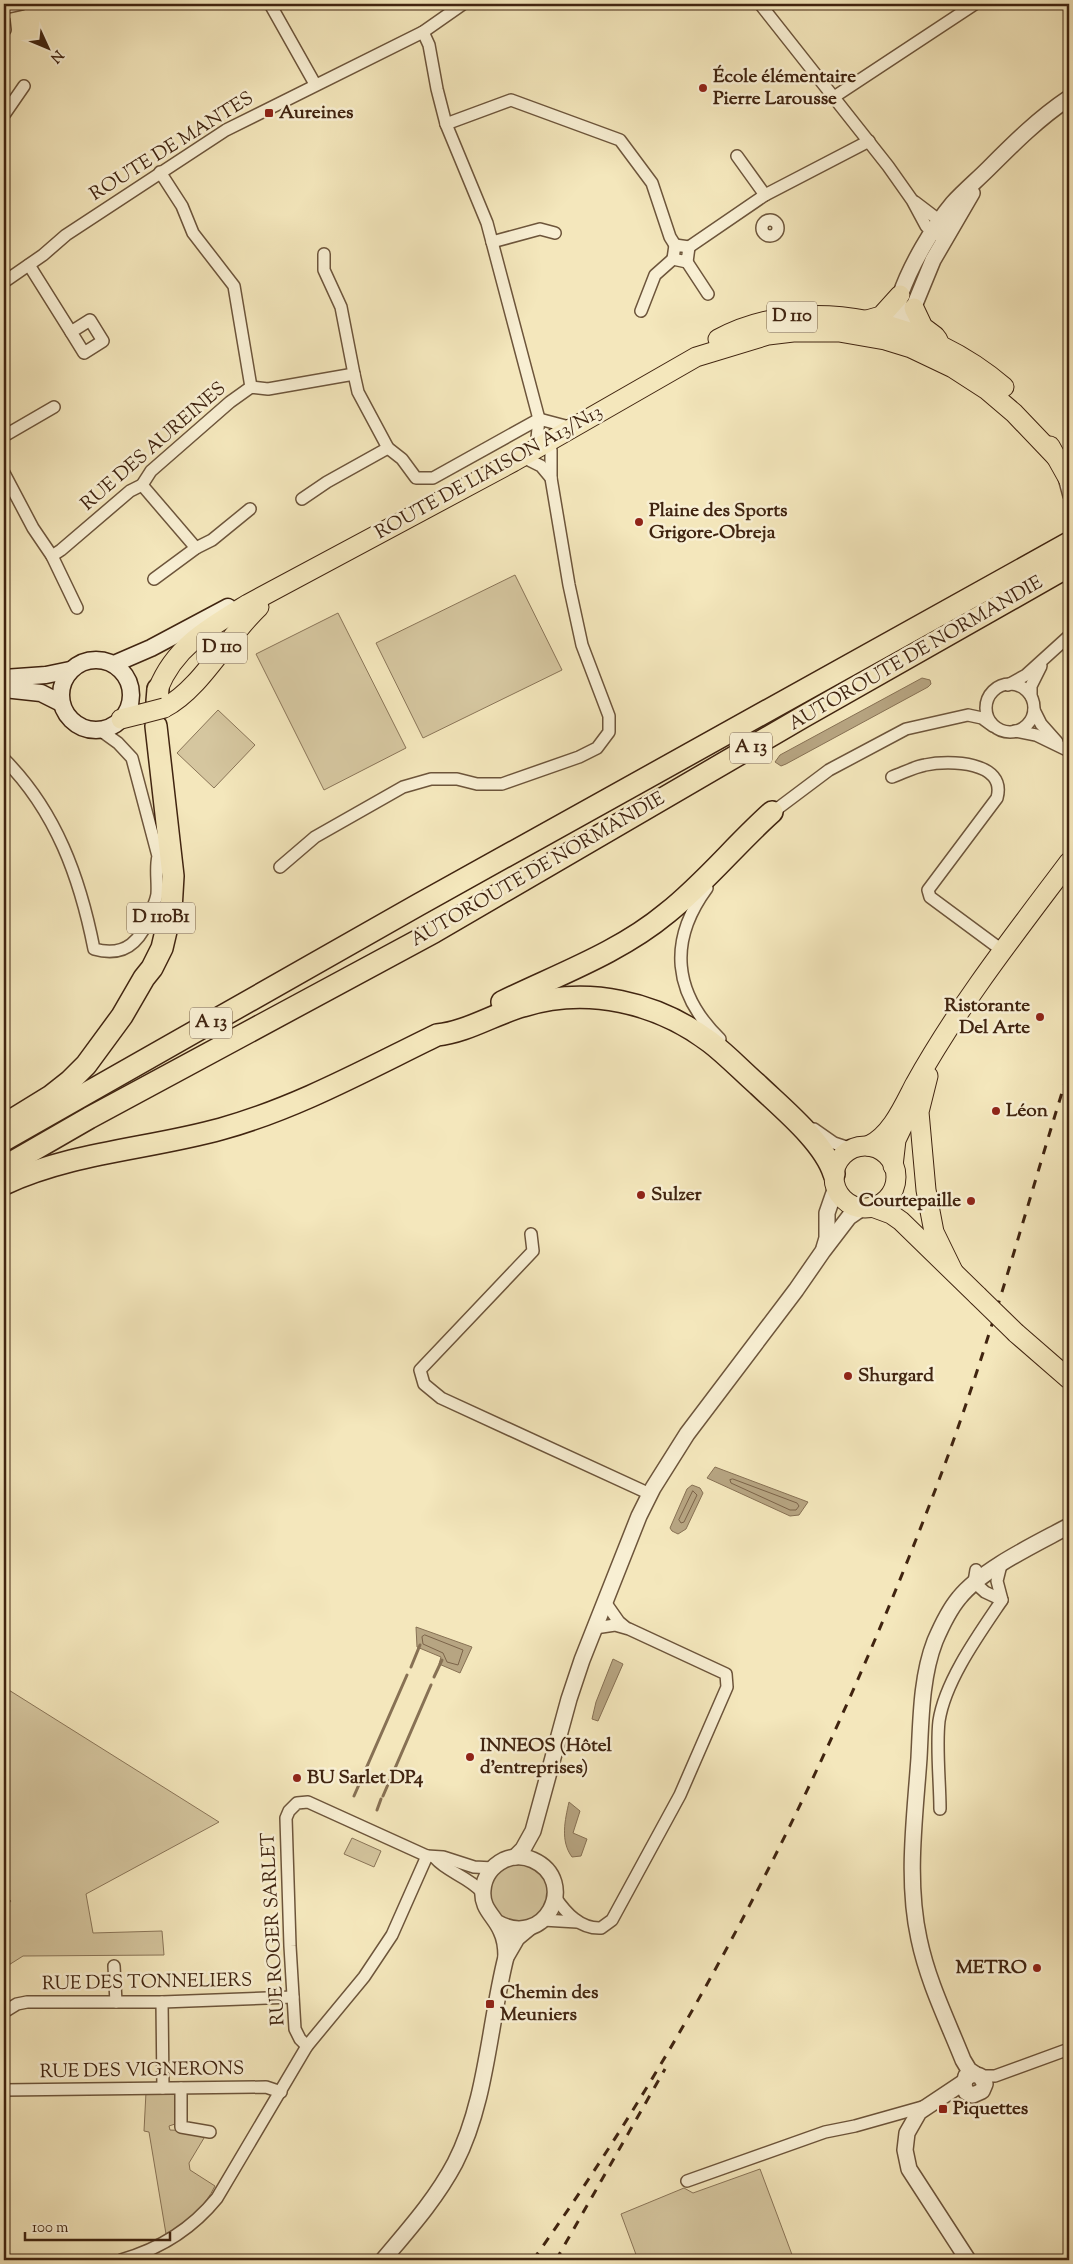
<svg xmlns="http://www.w3.org/2000/svg" width="1073" height="2264" viewBox="0 0 1073 2264" font-family="'Sorts Mill Goudy',serif">
<rect width="100%" height="100%" fill="#f4e7bc"/>
<filter id="stains"><feTurbulence type="fractalNoise" baseFrequency=".004" numOctaves="4"/><feColorMatrix values="0 0 0 0 .2 0 0 0 0 .09 0 0 0 0 .02 0 0 0 .5 -.17"/></filter>
<radialGradient id="worn" r=".72"><stop offset=".6" stop-color="#630" stop-opacity="0"/><stop offset="1" stop-color="#630" stop-opacity=".3"/></radialGradient>
<g fill="#d5c69f" stroke="#8a7558">
<polygon points="515,575 562,670 423,738 376,643"/>
<polygon points="338,613 406,748 324,790 256,654"/>
<polygon points="218,710 255,745 214,788 177,753"/>
<polygon points="4,1687 219,1822 86,1894 93,1933 162,1931 164,1955 23,1956 4,1968 4,1909 11,1901 4,1894"/>
<polygon points="352,1838 381,1851 374,1867 344,1854"/>
<path d="M516,1864C531,1864 547,1873 549,1890C549,1896 546,1905 544,1911L522,1924C514,1922 502,1919 496,1914C493,1911 492,1907 492,1903C487,1883 495,1869 516,1864Z"/>
<path d="M177,2090L178,2120L175,2124L169,2126L170,2130L192,2131L204,2138L189,2163L190,2170L215,2186C205,2207 186,2223 166,2234L149,2132L144,2131L146,2092Z"/>
<polygon points="760,2169 794,2260 638,2260 621,2214 684,2188 693,2193"/>
</g>
<g fill="#b7a582" stroke="#877154">
<polygon points="922,678 930,680 931,684 928,687 786,764 781,766 775,762 780,755"/>
<polygon points="715,1467 808,1502 799,1515 790,1516 707,1478"/>
<polygon points="692,1485 700,1488 703,1493 686,1529 678,1534 672,1531 670,1528 687,1489"/>
<polygon points="416,1627 472,1647 460,1673 439,1664 441,1657 417,1647"/>
<polygon points="613,1659 623,1664 598,1721 592,1719 596,1702"/>
<path d="M569,1802L580,1811L573,1833L587,1839L581,1856L572,1857C560,1841 565,1820 569,1802Z"/>
</g>
<g fill="none" stroke-linecap="round" stroke-linejoin="round">
<g stroke="#7c6449" stroke-width="1">
<polygon points="733,1479 797,1503 799,1506 796,1510 790,1510 731,1483 730,1480"/>
<polygon points="693,1491 697,1495 684,1522 681,1523 679,1520"/>
<polygon points="425,1635 463,1650 458,1665 447,1662 443,1653 423,1644 422,1637"/>
</g>
<g stroke="#877154" stroke-width="3">
<polyline points="411,1667 420,1645"/>
<polyline points="434,1677 442,1660"/>
<polyline points="354,1796 407,1675"/>
<polyline points="383,1796 431,1685"/>
<polyline points="377,1810 381,1799"/>
</g>
<g stroke="#6d553b" stroke-width="14">
<g id="minor">
<polyline points="270,4 315,84"/>
<polyline points="760,4 888,166 912,200 926,226 938,235"/>
<polyline points="4,8 22,4"/>
<polyline points="4,21 5,30"/>
<polyline points="423,32 429,45 437,89 446,124 487,223 539,419 537,438 541,447"/>
<polyline points="834,97 975,4"/>
<polyline points="4,115 24,86"/>
<polyline points="446,124 511,100 620,140 652,183 670,237 675,245"/>
<polyline points="737,156 765,195"/>
<polyline points="160,172 182,206 193,233 234,286 251,387"/>
<polyline points="915,202 940,221 943,226"/>
<circle cx="770" cy="228" r="8"/>
<polyline points="492,242 540,229 555,233"/>
<polygon points="675,245 689,247 687,262 673,259"/>
<polyline points="689,247 765,195 869,141"/>
<polyline points="324,254 324,270 341,307 354,374"/>
<polyline points="687,262 708,294"/>
<polyline points="29,265 71,332"/>
<polyline points="4,282 43,255 66,235 226,130 423,32 463,4"/>
<polyline points="641,311 655,275 673,259"/>
<polygon points="90,320 103,341 84,353 71,332"/>
<polyline points="539,419 573,428"/>
<polyline points="4,436 54,407"/>
<polyline points="547,443 551,450 551,478"/>
<polyline points="4,473 33,528 52,556 77,608"/>
<polyline points="1063,474 1069,496"/>
<polyline points="142,485 196,548"/>
<polyline points="302,499 327,482 388,448"/>
<polyline points="52,556 61,550 130,491 142,485 151,471 230,402 251,387 268,389 354,374 358,392 388,448 402,459 416,478 433,478 539,419"/>
<polyline points="154,579 196,548 212,540 250,509"/>
<circle cx="1010" cy="708" r="24"/>
<polyline points="1008,685 1026,675 1069,636"/>
<polyline points="1031,696 1031,686 1041,666"/>
<polyline points="1034,710 1041,724 1057,742"/>
<polyline points="1015,731 1036,735 1069,751"/>
<path d="M4,759C56,811 80,878 94,949C126,958 142,940 151,912C153,906 156,901 157,894C158,881 155,869 158,856L132,758L118,743L100,730"/>
<path d="M892,777C903,773 914,767 925,765C949,760 1007,761 997,798L928,890L930,897L1003,951"/>
<polyline points="769,815 829,770 906,729 968,715 982,718 993,726"/>
<polyline points="280,867 315,837 403,787 431,779 457,779 477,784 502,784 579,757 597,748 609,732 609,716 582,645 569,585 551,478 541,466 523,457"/>
<path d="M707,888C668,941 673,993 720,1039"/>
<polyline points="814,1129 834,1143 852,1149"/>
<polyline points="531,1234 533,1251 420,1370 424,1384 441,1398 650,1494"/>
<polyline points="976,1570 974,1582 985,1592 1002,1600"/>
<polyline points="605,1602 619,1622 625,1627"/>
<path d="M940,1809C940,1783 936,1747 939,1721C945,1681 979,1634 1002,1600L997,1581L1001,1565"/>
<path d="M435,1858C447,1872 467,1876 482,1892"/>
<path d="M555,1897C566,1913 580,1929 601,1928L612,1920L680,1795L727,1687L726,1674L629,1629L615,1625L595,1628"/>
<polyline points="543,1920 577,1922"/>
<polyline points="114,1966 116,2002"/>
<polyline points="162,2002 163,2088"/>
<polyline points="4,2012 17,2004 27,2002 162,2002 293,1997"/>
<polyline points="307,2046 300,2039 295,2029 290,1946 286,1818 289,1811 297,1803 308,1802 427,1856"/>
<polyline points="980,2076 995,2076 1069,2049"/>
<polyline points="181,2088 181,2127 210,2132"/>
<polyline points="4,2090 266,2087 281,2092"/>
<polyline points="687,2181 825,2132 855,2126 926,2106"/>
<path d="M121,2260C160,2249 191,2230 217,2198L307,2046L364,1977L392,1935L427,1856L443,1857L474,1867L493,1868"/>
</g>
</g>
<g stroke="#6d553b" stroke-width="18">
<g id="tertiary">
<polyline points="897,329 910,316 933,260 972,193"/>
<path d="M894,337C899,324 896,309 900,296C910,266 933,227 953,203C964,191 977,180 989,168C1014,143 1039,118 1069,98"/>
<polyline points="824,1248 827,1238 827,1213 836,1187"/>
<polyline points="515,1857 523,1849 533,1831 569,1699 582,1660 639,1516 653,1488 687,1434 796,1290 823,1251 849,1217 862,1208"/>
<path d="M496,1922C545,1951 580,1881 533,1860C524,1856 513,1856 504,1860C492,1866 484,1877 483,1890C481,1909 495,1916 501,1931C505,1939 506,1948 506,1957"/>
<path d="M975,2074L969,2070L963,2060C947,2020 928,1982 919,1939C906,1880 915,1817 919,1758C921,1720 921,1677 935,1641C941,1627 949,1610 959,1598C982,1569 1036,1544 1069,1526"/>
<polyline points="966,2076 964,2085 966,2092 973,2095 982,2091 985,2084 980,2076 973,2074 966,2078"/>
<polyline points="964,2082 919,2112 907,2133 905,2150 909,2169 968,2260"/>
<path d="M383,2260C409,2229 436,2199 455,2163C487,2101 489,2024 506,1957L517,1938L529,1928"/>
</g>
</g>
<g stroke="#402410" stroke-width="19">
<g id="secondary">
<circle cx="96" cy="695" r="35"/>
<polyline points="114,664 151,648 228,607"/>
<polyline points="4,678 46,675 70,670"/>
<polyline points="4,689 41,693 61,703"/>
</g>
</g>
<g stroke="#402410" stroke-width="21">
<g id="primary">
<polyline points="914,308 923,327 935,336 938,340"/>
<polyline points="867,320 881,316 900,295"/>
<path d="M718,339C809,290 930,323 1004,387"/>
<polyline points="1050,446 1069,480"/>
<path d="M158,689C175,646 210,627 248,604L513,462L696,357L768,335L793,332H839L885,340L911,348L953,368L987,390L1014,413L1056,457"/>
<path d="M164,708C201,689 227,637 259,607"/>
<polyline points="121,719 141,714"/>
<polyline points="928,1076 919,1112 926,1190 934,1232 953,1271"/>
<path d="M868,1146C891,1136 904,1105 915,1084C959,1005 1015,934 1069,862"/>
<circle cx="865" cy="1177" r="31"/>
<polyline points="893,1166 896,1140 907,1117"/>
<polyline points="872,1207 891,1214 901,1221 978,1296"/>
<polyline points="1016,1333 1069,1379"/>
</g>
</g>
<g stroke="#402410" stroke-width="24">
<g id="motorway">
<polyline points="157,701 158,689"/>
<path d="M502,1002C557,975 619,953 667,913C705,883 736,844 772,812"/>
<polyline points="12,1120 51,1096 70,1081 86,1065 122,1016 144,978 152,968 162,948 171,910 173,876 156,726"/>
<polyline points="4,1140 418,905 1069,543"/>
<polyline points="4,1167 89,1118 434,932 803,717 1069,566"/>
<path d="M4,1184C73,1152 149,1149 221,1129C297,1108 367,1069 437,1035C467,1032 494,1014 523,1006C587,986 657,1002 710,1042C727,1055 742,1071 758,1085C782,1108 824,1142 834,1174"/>
</g>
</g>
<use href="#minor" stroke="#f8efd3" stroke-width="11"/>
<use href="#tertiary" stroke="#f8efd3" stroke-width="15"/>
<use href="#secondary" stroke="#f8efd3" stroke-width="16"/>
<use href="#primary" stroke="#f4e7bc" stroke-width="19"/>
<use href="#motorway" stroke="#f4e7bc" stroke-width="21"/>
<g stroke="#402410" stroke-width="3" stroke-dasharray="9 9" stroke-linecap="butt">
<path d="M533,2260C705,2019 838,1749 942,1472C991,1340 1027,1204 1069,1070"/>
<polyline points="556,2260 665,2069"/>
</g>
<g stroke="#402410" stroke-width="21" stroke-linecap="butt">
<g id="primary-bridge">
<polyline points="141,714 164,708"/>
<polyline points="978,1296 1016,1333"/>
</g>
</g>
<use href="#primary-bridge" stroke="#f4e7bc" stroke-width="19"/>
</g>
<g fill="#8f2418" stroke="#f8efd3" stroke-width="2">
<circle cx="703" cy="88" r="5"/>
<rect x="264" y="108" width="10" height="10" rx="2.5"/>
<circle cx="639" cy="522" r="5"/>
<circle cx="1040" cy="1017" r="5"/>
<circle cx="996" cy="1111" r="5"/>
<circle cx="641" cy="1195" r="5"/>
<circle cx="971" cy="1201" r="5"/>
<circle cx="848" cy="1376" r="5"/>
<circle cx="470" cy="1757" r="5"/>
<circle cx="297" cy="1778" r="5"/>
<circle cx="1037" cy="1968" r="5"/>
<rect x="485" y="1999" width="10" height="10" rx="2.5"/>
<rect x="938" y="2104" width="10" height="10" rx="2.5"/>
</g>
<g text-anchor="middle" dominant-baseline="central" stroke-width="5" stroke-linejoin="round" paint-order="stroke">
<g fill="#f8efd3" stroke="#77614a" stroke-width="1">
<rect x="767" y="301.5" width="50" height="31" rx="4"/>
<rect x="197" y="632.5" width="50" height="31" rx="4"/>
<rect x="730" y="732.5" width="42" height="31" rx="4"/>
<rect x="127" y="902.5" width="68" height="31" rx="4"/>
<rect x="190" y="1007.5" width="42" height="31" rx="4"/>
</g>
<g font-size="18" font-weight="bold" fill="#402410">
<text x="792" y="317">D 110</text>
<text x="222" y="648">D 110</text>
<text x="751" y="748">A 13</text>
<text x="161" y="918">D 110B1</text>
<text x="211" y="1023">A 13</text>
</g>
<g font-size="19" font-weight="bold" fill="#402410" stroke="#f8efd3" text-anchor="start">
<text x="713" y="77">École élémentaire<tspan x="713" dy="22">Pierre Larousse</tspan></text>
<text x="279" y="113">Aureines</text>
<text x="649" y="511">Plaine des Sports<tspan x="649" dy="22">Grigore-Obreja</tspan></text>
<text x="1030" y="1006" text-anchor="end">Ristorante<tspan x="1030" dy="22">Del Arte</tspan></text>
<text x="1006" y="1111">Léon</text>
<text x="651" y="1195">Sulzer</text>
<text x="961" y="1201" text-anchor="end">Courtepaille</text>
<text x="858" y="1376">Shurgard</text>
<text x="480" y="1746">INNEOS (Hôtel<tspan x="480" dy="22">d'entreprises)</tspan></text>
<text x="307" y="1778">BU Sarlet DP4</text>
<text x="1027" y="1968" text-anchor="end">METRO</text>
<text x="500" y="1993">Chemin des<tspan x="500" dy="22">Meuniers</tspan></text>
<text x="953" y="2109">Piquettes</text>
</g>
<g font-size="19" fill="#402410" stroke="#f8efd3">
<text transform="translate(172 147) rotate(-32)">ROUTE DE MANTES</text>
<text transform="translate(154 447) rotate(-41)">RUE DES AUREINES</text>
<text transform="translate(489 473) rotate(-29)">ROUTE DE LIAISON A13/N13</text>
<text transform="translate(916 654) rotate(-30)">AUTOROUTE DE NORMANDIE</text>
<text transform="translate(538 870) rotate(-30)">AUTOROUTE DE NORMANDIE</text>
<text transform="translate(274 1929) rotate(-93)">RUE ROGER SARLET</text>
<text transform="translate(147 1983) rotate(-1)">RUE DES TONNELIERS</text>
<text transform="translate(142 2071) rotate(-1)">RUE DES VIGNERONS</text>
</g>
</g>
<rect width="1073" height="2264" fill="none" stroke="#f4e7bc" stroke-width="20"/>
<rect x="5" y="5" width="1063" height="2254" fill="none" stroke="#402410" stroke-width="2.5"/>
<rect x="10" y="10" width="1053" height="2244" fill="none" stroke="#402410"/>
<g transform="translate(48 48) rotate(134)" stroke="#f8efd3" stroke-width="4" paint-order="stroke">
<path d="M0-4L9 19L0 12L-9 19Z" fill="#402410"/>
<text y="-8" font-size="14" font-weight="bold" text-anchor="middle" fill="#402410">N</text>
</g>
<path d="M25 2232v8h145v-8" fill="none" stroke="#402410" stroke-width="2.5"/>
<text x="32" y="2232" font-size="15" fill="#402410" stroke="#f8efd3" stroke-width="4" paint-order="stroke">100 m</text>
<rect width="100%" height="100%" filter="url(#stains)"/>
<rect width="100%" height="100%" fill="url(#worn)"/>
</svg>
